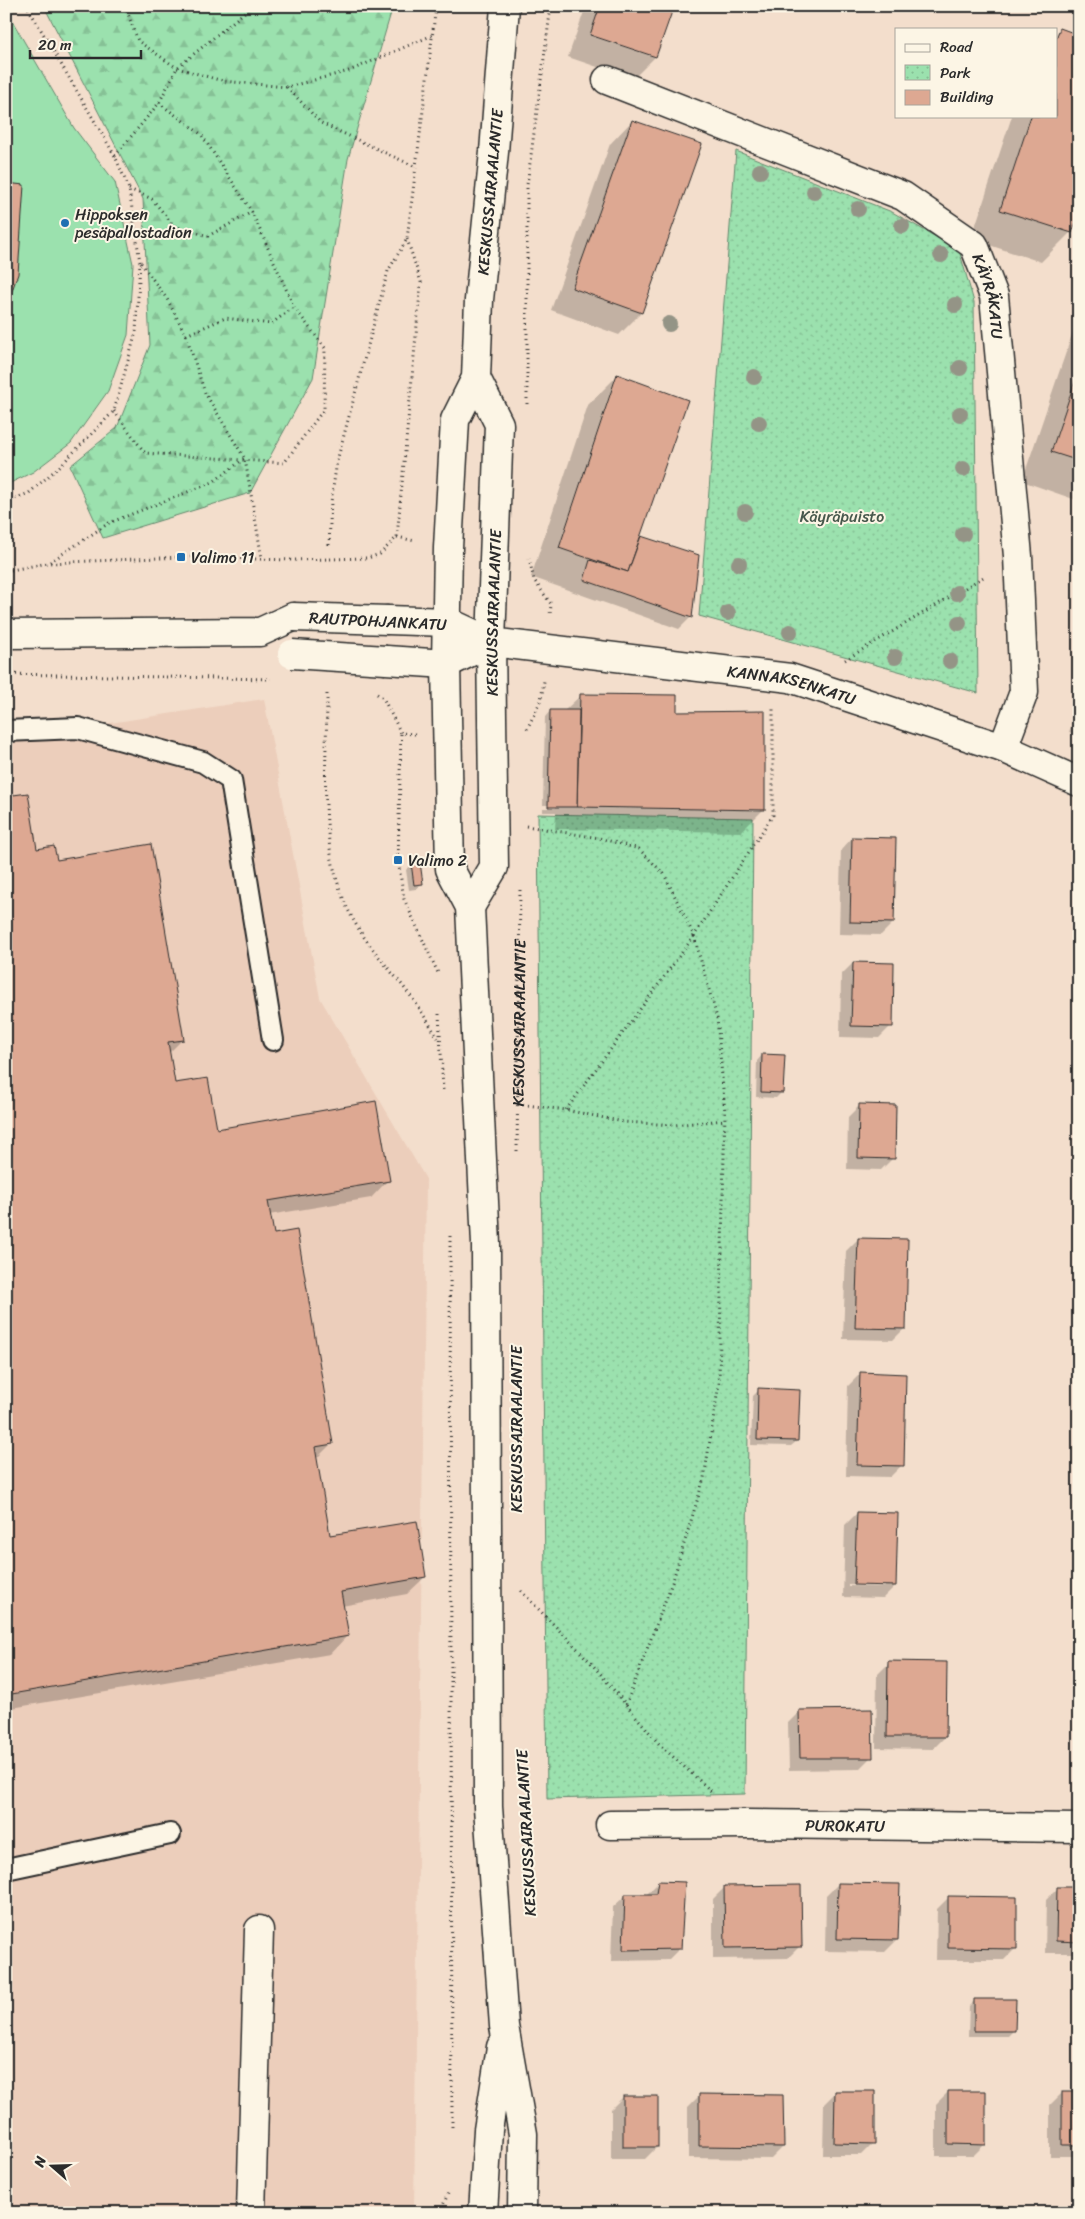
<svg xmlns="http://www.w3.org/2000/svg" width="1085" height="2219" viewBox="0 0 1085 2219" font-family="Sriracha,sans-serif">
<defs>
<pattern id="forest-firs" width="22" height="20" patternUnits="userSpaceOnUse" patternTransform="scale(1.25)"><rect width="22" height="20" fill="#9be1ae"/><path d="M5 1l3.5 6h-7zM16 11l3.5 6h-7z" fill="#86c196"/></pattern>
<pattern id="park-dots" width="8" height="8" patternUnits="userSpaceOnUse" patternTransform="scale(1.25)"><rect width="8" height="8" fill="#9be1ae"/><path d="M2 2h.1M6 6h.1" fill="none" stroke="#86c196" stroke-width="1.8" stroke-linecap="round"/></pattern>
</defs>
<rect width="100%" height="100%" fill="#f3decc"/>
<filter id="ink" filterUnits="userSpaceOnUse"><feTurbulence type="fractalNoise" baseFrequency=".02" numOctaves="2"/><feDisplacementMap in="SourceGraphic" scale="10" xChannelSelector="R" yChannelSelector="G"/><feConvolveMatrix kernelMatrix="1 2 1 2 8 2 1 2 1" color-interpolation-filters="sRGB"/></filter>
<g filter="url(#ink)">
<polygon fill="#eccebb" points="264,699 320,998 426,1179 414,2213 6,2213 6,722 78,728"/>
<polygon fill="#9be1ae" stroke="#63866c" points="6,10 74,128 115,182 133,264 128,335 108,391 71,443 33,472 6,485"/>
<polygon fill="url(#forest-firs)" stroke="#63866c" points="44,6 393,6 348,159 313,378 250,493 103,538 70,466 117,428 150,345 143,199"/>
<g fill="url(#park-dots)" stroke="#63866c">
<polygon points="736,151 892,212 959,250 974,302 978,693 699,616"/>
<polygon points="538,814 753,818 745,1794 547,1799"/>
</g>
<g fill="#0003" fill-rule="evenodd">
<polygon points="586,6 672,6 655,57 633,79 568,57"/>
<polygon points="1060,30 1071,232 1041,262 971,239 1012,116 1056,116 1056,34"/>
<polygon points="632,121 700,144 641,313 619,335 551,310 610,144"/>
<polygon points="1079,314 1079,501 1022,481"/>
<polygon points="617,376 638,541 641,538 691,617 679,629 531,577 588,405"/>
<polygon points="581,695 676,713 764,809 741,832 555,829 556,812 543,812 543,808 556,808 556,805 543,805 545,717 550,711 564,711"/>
<polygon points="1079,703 1079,736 1069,732"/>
<polygon points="6,798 36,850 56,862 183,1039 168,1054 174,1084 216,1130 388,1180 371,1198 269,1215 273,1236 332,1443 316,1459 329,1537 425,1577 407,1594 342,1606 347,1636 330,1654 6,1709"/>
<polygon points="852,838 893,923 881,935 839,934 841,850"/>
<polygon points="412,864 422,883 416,889 409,890 406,870"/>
<polygon points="853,963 891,1026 879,1038 840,1037 841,975"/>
<polygon points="762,1055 782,1092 776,1098 756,1097 757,1061"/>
<polygon points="860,1105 893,1158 881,1170 847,1169 848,1117"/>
<polygon points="858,1239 905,1328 893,1340 843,1339 846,1251"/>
<polygon points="860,1374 902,1465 890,1477 846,1476 848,1386"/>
<polygon points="759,1390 797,1441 791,1446 751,1445 753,1396"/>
<path d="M857,1513L895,1586L883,1598L843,1597L845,1525ZM848,1584L885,1585V1587L848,1586Z"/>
<polygon points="889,1663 945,1737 933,1749 876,1748 877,1675"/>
<polygon points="800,1711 871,1757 859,1769 789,1770 788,1723"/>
<polygon points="659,1882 680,1948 668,1960 611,1961 613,1907 626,1895 647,1894"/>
<polygon points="838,1884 897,1940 885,1952 825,1951 826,1896"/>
<polygon points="725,1887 800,1946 788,1958 713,1959 713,1899"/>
<polygon points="1058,1888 1079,1888 1079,1953 1045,1953 1046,1900"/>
<polygon points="949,1897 1016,1948 1004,1960 936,1960 937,1909"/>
<polygon points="975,2000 1014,2030 1008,2036 968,2036 969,2006"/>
<polygon points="836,2092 873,2143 861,2155 823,2155 824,2104"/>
<polygon points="948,2092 985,2144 973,2156 936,2156 936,2104"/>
<polygon points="1062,2093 1079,2093 1079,2156 1050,2156 1050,2105"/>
<polygon points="700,2095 783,2147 771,2159 688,2158 688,2107"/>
<polygon points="623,2097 657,2147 645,2159 611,2159 611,2109"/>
</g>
<g fill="#dda892" stroke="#2b2b2b">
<polygon points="600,6 674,6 656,57 590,35"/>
<polygon points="1060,28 1079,35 1079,213 1072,233 1000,210 1031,116 1056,116 1056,39"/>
<polygon points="632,120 702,144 642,313 572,288"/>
<polygon points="6,183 24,185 18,274 6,307"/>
<polygon points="1079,369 1079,461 1051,452"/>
<polygon points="617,374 688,400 628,572 559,548"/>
<polygon points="641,536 699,555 692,618 584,580 590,560 628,572"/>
<polygon points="580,694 677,695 677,712 765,711 765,810 577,807"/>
<polygon points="550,710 579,710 577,807 548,807"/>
<polygon points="28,793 37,849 54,846 57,860 151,844 184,1040 168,1042 175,1083 208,1078 217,1129 376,1101 390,1181 268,1201 274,1234 297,1230 333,1444 315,1447 330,1535 417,1521 426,1577 341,1592 349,1636 6,1695 6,796"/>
<polygon points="852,837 896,838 894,923 850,922"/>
<polygon points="420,862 423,884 414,885 411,863"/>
<polygon points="853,962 894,963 893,1027 851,1026"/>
<polygon points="762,1054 785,1055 783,1093 761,1092"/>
<polygon points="859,1104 896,1105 895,1159 858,1158"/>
<polygon points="858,1238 908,1239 906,1329 855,1328"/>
<polygon points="860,1372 906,1374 904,1466 857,1465"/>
<polygon points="758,1388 800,1390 798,1441 757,1440"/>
<polygon points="857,1512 898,1513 896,1586 854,1585"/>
<polygon points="888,1661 947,1662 946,1737 887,1737"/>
<polygon points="872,1709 873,1758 800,1758 799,1710"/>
<polygon points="658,1881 685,1882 681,1949 623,1950 625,1894 656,1894"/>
<polygon points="838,1883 900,1884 898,1940 837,1939"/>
<polygon points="801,1885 802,1947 725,1948 724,1886"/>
<polygon points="1057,1887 1079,1887 1079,1942 1056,1941"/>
<polygon points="948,1896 1017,1897 1017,1949 948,1948"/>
<polygon points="974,1999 1016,1999 1015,2031 974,2031"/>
<polygon points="835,2091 875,2091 875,2144 834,2143"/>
<polygon points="948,2091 986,2091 986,2145 948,2144"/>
<rect x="1062" y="2092" width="17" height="53"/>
<polygon points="699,2094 783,2095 784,2147 699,2146"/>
<rect x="623" y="2096" width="35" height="51"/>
</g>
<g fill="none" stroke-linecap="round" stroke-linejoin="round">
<g stroke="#2b2b2b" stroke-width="24">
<g id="lane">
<polyline points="6,731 78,728 203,762 231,780 273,1040"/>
<polyline points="6,1869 170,1834"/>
</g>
</g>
<g stroke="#2b2b2b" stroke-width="31">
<g id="street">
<path id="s2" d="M607,80L903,196L974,245L994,296L1018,556L1024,692L1003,748"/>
<path id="s3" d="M491,642L790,678L1003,748L1079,782"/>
<path id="s4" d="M610,1825L747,1824L1079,1828"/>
<polyline points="251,2213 259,1930"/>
</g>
</g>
<g stroke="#2b2b2b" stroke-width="31">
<g id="secondary">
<polyline points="505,6 494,152 479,300 476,378 455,420 448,548 446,664 450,869 470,907 486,1244 488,1807 504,2026 523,2134 522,2213"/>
<polyline points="388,620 448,622 491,642"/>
<polyline points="6,634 260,632 293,617"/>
<polyline points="386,660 446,664 491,642"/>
<path id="s5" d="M470,907L494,867L491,642L499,424L476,378"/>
<polyline points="483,2213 488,2130 501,2047"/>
</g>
</g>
<g stroke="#2b2b2b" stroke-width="3" stroke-dasharray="1 4" stroke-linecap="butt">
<polyline points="125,6 138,41 177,68 223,81 287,87 349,71 433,35"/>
<polyline points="287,87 321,123 416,167"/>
<polyline points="115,156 159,103 177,68 252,6"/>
<polyline points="129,189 152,199 174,226 208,236 252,212"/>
<polyline points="141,263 167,299 186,335 205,393 245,459 262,559"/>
<polyline points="186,335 225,318 271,324 294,307"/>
<polyline points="527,404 527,185 551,6"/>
<polyline points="114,411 145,453 284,463 324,409 325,348 294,307 252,212 201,134 159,103"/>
<polyline points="6,502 29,493 59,467 114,411 136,332 140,262 129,189 115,156 27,6"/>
<polyline points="397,537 415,541"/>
<polyline points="329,545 331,502 337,461 388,271 407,239 436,6"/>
<polyline points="529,558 534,580 551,604 550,616"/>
<polyline points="50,562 109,523 213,482 244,459"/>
<polyline points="6,571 48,563 181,557 293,560 368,558 380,554 397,537 421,282 407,239"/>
<polyline points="845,660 985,576"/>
<polyline points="6,674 271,679"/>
<path d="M327,694C327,769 316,854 354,921C369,948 391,970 409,994C420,1008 429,1024 438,1038"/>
<polyline points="377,694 383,698 401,733"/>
<polyline points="527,729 541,700 544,681"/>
<polyline points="415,734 401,733 398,860 404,899 438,973"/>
<polyline points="526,826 599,838 639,849 664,874 694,936 717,1018 725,1112 719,1383 704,1478 673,1580 626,1705"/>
<polyline points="439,1014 443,1090"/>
<polyline points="518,1104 566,1110 624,1122 674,1125 725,1120"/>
<polyline points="566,1110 694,936 773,815 773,708"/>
<path id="s1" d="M517,1151L520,890"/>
<polyline points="450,1236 452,2127"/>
<polyline points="521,1591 592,1664 660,1745 711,1791"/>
<polyline points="440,2213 449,2191"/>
</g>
<use href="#lane" stroke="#fcf5e5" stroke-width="20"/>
<use href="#street" stroke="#fcf5e5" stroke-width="28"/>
<use href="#secondary" stroke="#fcf5e5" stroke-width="28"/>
<g stroke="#2b2b2b" stroke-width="31" stroke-linecap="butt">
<g id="secondary-bridge">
<polyline points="293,617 388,620"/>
<polyline points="292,654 386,660"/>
</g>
</g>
<use href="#secondary-bridge" stroke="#fcf5e5" stroke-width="28"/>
</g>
<g fill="#949486">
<circle cx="760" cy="171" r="8"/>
<circle cx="814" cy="192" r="8"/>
<circle cx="858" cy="209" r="8"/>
<circle cx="902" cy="226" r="8"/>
<circle cx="941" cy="255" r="8"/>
<circle cx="955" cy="305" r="8"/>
<circle cx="669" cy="324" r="8"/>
<circle cx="960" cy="368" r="8"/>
<circle cx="754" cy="377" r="8"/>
<circle cx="960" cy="414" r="8"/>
<circle cx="759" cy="423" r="8"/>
<circle cx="963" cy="469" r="8"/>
<circle cx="745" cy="512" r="8"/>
<circle cx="963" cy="534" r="8"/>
<circle cx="739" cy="564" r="8"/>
<circle cx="957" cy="593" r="8"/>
<circle cx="728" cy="613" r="8"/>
<circle cx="959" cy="623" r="8"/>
<circle cx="790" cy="632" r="8"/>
<circle cx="895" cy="657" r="8"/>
<circle cx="950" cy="661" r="8"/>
</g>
</g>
<g fill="#1f6fb2" stroke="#fcf5e5" stroke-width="2">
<circle cx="65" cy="223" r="5"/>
<rect x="176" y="552" width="10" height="10" rx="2.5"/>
<rect x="393" y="855" width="10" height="10" rx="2.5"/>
</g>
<g text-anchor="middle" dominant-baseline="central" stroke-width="4" stroke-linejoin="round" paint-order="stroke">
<g font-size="16" fill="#2b2b2b" stroke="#fcf5e5">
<text transform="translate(490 192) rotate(-85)">KESKUSSAIRAALANTIE</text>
<text stroke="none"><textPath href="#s2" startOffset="458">KÄYRÄKATU</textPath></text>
<text stroke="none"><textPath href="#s5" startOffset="301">KESKUSSAIRAALANTIE</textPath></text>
<text transform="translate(378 621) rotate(3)">RAUTPOHJANKATU</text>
<text stroke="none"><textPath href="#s3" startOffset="304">KANNAKSENKATU</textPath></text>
<text stroke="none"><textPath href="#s1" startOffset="128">KESKUSSAIRAALANTIE</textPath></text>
<text transform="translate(516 1429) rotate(-90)">KESKUSSAIRAALANTIE</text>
<text stroke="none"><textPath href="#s4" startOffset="235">PUROKATU</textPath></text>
<text transform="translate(526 1833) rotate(-93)">KESKUSSAIRAALANTIE</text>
</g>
<g font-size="16" fill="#2b2b2b" stroke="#fcf5e5" text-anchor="start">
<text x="75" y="214">Hippoksen<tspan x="75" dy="18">pesäpallostadion</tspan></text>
<text x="191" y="557">Valimo 11</text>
<text x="408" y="860">Valimo 2</text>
</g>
<g font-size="16" fill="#47584c" stroke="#fcf5e5">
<text x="842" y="516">Käyräpuisto</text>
</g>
</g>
<rect width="1085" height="2219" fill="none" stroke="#fcf5e5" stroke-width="25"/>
<rect x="12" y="12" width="1060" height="2194" fill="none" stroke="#2b2b2b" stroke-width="2" filter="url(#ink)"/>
<rect x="895" y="28" width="162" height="90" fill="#fcf5e5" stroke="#a8a49b"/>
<rect x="905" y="44" width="25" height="8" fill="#fcf5e5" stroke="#a8a49b"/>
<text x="940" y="52" font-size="15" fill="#2b2b2b">Road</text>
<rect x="905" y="65" width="25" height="15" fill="url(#park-dots)" stroke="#a8a49b"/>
<text x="940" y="78" font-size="15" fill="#2b2b2b">Park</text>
<rect x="905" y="90" width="25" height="15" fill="#dda892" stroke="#a8a49b"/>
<text x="940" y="102" font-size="15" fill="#2b2b2b">Building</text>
<g transform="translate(52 2166) rotate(290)" stroke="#fcf5e5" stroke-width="4" paint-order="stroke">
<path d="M0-4L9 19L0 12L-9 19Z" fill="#2b2b2b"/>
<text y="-8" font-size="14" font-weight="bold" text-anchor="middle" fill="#2b2b2b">N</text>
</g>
<path d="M30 50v8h111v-8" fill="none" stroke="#2b2b2b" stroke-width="2.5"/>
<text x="38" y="50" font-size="15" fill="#2b2b2b" stroke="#fcf5e5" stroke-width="4" paint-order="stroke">20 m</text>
</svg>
